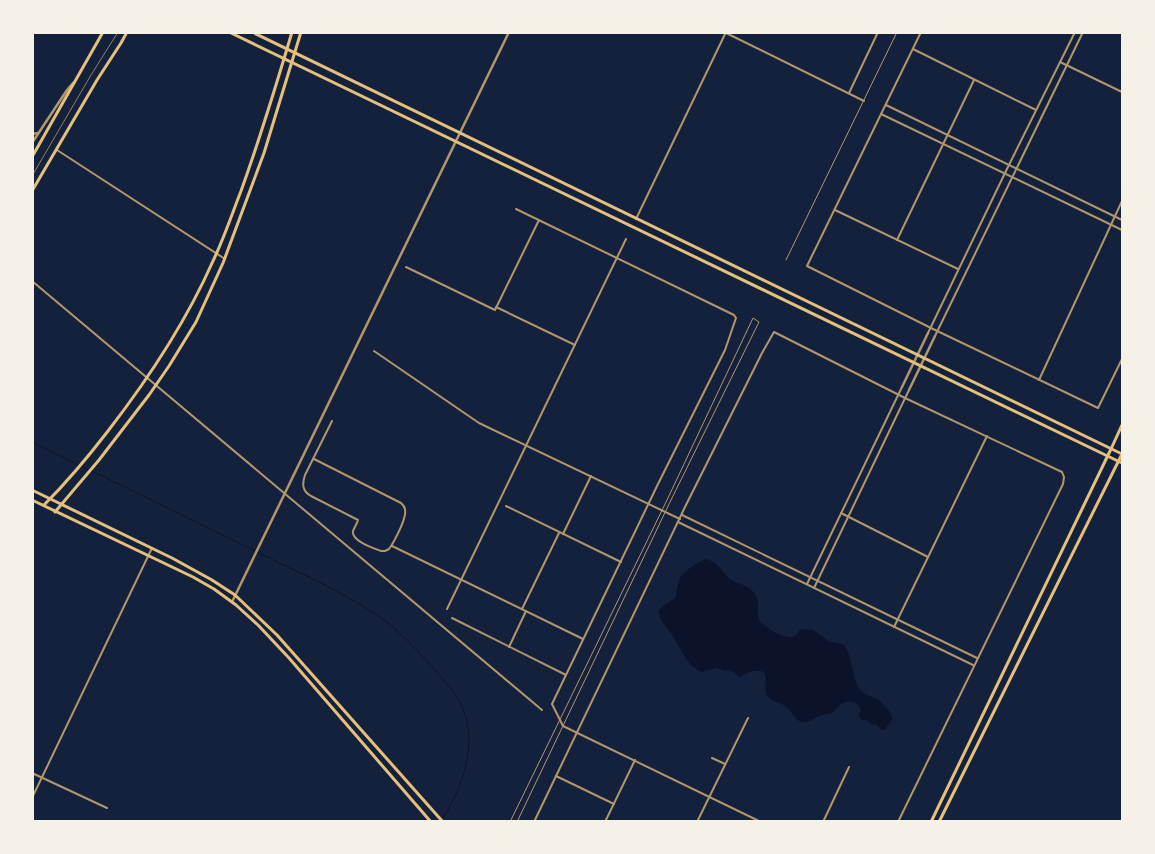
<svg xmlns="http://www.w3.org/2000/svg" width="1155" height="854" viewBox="0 0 1155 854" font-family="Inter,sans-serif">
<rect width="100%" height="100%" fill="#14213d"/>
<path fill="#0b132b" d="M706,559C720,563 720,571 730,579C739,585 751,585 756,596C759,603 757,612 759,620C764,627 786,641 795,636C797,634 798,632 800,629L813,630L830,642L843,644C854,658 851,677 861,691C865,695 870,696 875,698C883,702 889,710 893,718L885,730H882L876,724L872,725L865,719L863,721L858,716L861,711C860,703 851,699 843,703C839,705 836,710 832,713C827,715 821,714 817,717C812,719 809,723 803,722C794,721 793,712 786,707C781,702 771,702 767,695C763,689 768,681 764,672C755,669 748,672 740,677L731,670L725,671L717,668L702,672C686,666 681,648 672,635C666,626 659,621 659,610L664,605L675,598C677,592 677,584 680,578C684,571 699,561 706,559Z"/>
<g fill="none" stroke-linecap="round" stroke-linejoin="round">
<g stroke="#0b132b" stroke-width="1">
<polyline points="32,442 89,470"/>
<path d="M92,471C150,499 208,528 265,556C306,576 348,594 385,621C400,632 413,646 426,660C442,678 462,697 467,722C474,758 460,789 443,819"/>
</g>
<g stroke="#b1986c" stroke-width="1">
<polyline points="786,260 897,32"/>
<polyline points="510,822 667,500 753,318 759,322 670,502 517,822"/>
</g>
<g stroke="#b1986c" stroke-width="2">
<polyline points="724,32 864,101"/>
<polyline points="921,32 807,266 931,328 1098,408 1122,359"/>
<polyline points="1122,32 1122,33"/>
<polyline points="913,49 1036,110"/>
<polyline points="1060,62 1122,92"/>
<polyline points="849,93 878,32"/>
<polyline points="886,105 1122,220"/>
<polyline points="881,114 1122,230"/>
<polyline points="57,150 225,259"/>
<polyline points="516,209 734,315 736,318 725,350 658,484 552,704 563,726 761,822"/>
<polyline points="835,210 958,269"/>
<polyline points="636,219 726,32"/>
<polyline points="897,240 974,80"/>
<polyline points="406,267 495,310 539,220"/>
<polyline points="32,281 542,710"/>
<polyline points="496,307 575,345"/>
<polyline points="928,333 1005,173 1075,32"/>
<polyline points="935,336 1083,32"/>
<polyline points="374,351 479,423 680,519"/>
<polyline points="1039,380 1122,201"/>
<path d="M314,459L401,503C404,506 405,507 405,510C407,518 394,542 389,549L385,551H381C373,548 351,541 353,531C354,528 357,524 358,520L311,496C302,491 302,484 305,475L332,421"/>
<polyline points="506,506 621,562"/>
<polyline points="841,513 928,557"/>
<polyline points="682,515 977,658"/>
<polyline points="678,522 973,665"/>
<polyline points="563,534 591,476"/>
<polyline points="392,546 583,639"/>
<polyline points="807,584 902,387"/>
<polyline points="814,588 909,390"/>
<polyline points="447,609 626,239"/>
<polyline points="522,609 559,533"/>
<polyline points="452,618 566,675"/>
<polyline points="894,627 987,436"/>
<polyline points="509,647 526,611"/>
<polyline points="712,758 725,764"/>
<polyline points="32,773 107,808"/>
<polyline points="556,776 614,804"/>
<polyline points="32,798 152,548"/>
<polyline points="534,822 685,507 762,353 774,332 905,398 1062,472 1064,477 1063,484 898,822"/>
<polyline points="605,822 635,760"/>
<polyline points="697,822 748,718"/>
<polyline points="823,822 849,767"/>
</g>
<g stroke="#b1986c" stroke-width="2.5">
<polyline points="32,134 38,133"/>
<polyline points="32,143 67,90 73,83"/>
<polyline points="902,387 928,333"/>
<polyline points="909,390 935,336"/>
<polyline points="232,602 509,32"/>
</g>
<g stroke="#e5c07b" stroke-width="3">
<polyline points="229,32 1122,463"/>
<polyline points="252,32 1122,454"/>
<polyline points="32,490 172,558 212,580 235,595 277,635 443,822"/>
<polyline points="32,500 193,577 214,589 236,605 258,625 289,658 431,822"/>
<path d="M44,505C67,482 88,457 108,431C149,378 186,322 213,261C224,238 232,214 241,191C260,138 276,86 292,32"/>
<polyline points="55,512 99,460 149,395 169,366 196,322 223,263 264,153 301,32"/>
<polyline points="931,822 1111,449"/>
<polyline points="939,822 1122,454"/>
</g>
<g stroke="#e5c07b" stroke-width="3">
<polyline points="32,157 103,32"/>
<polyline points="32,191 97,80 121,43 127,32"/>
<polyline points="1111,449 1122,425"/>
<polyline points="1122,454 1122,453"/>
</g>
<polyline stroke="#918062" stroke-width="1" points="32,176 91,75 118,32"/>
</g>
<rect width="1155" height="854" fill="none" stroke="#f6f1e7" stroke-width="68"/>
</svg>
